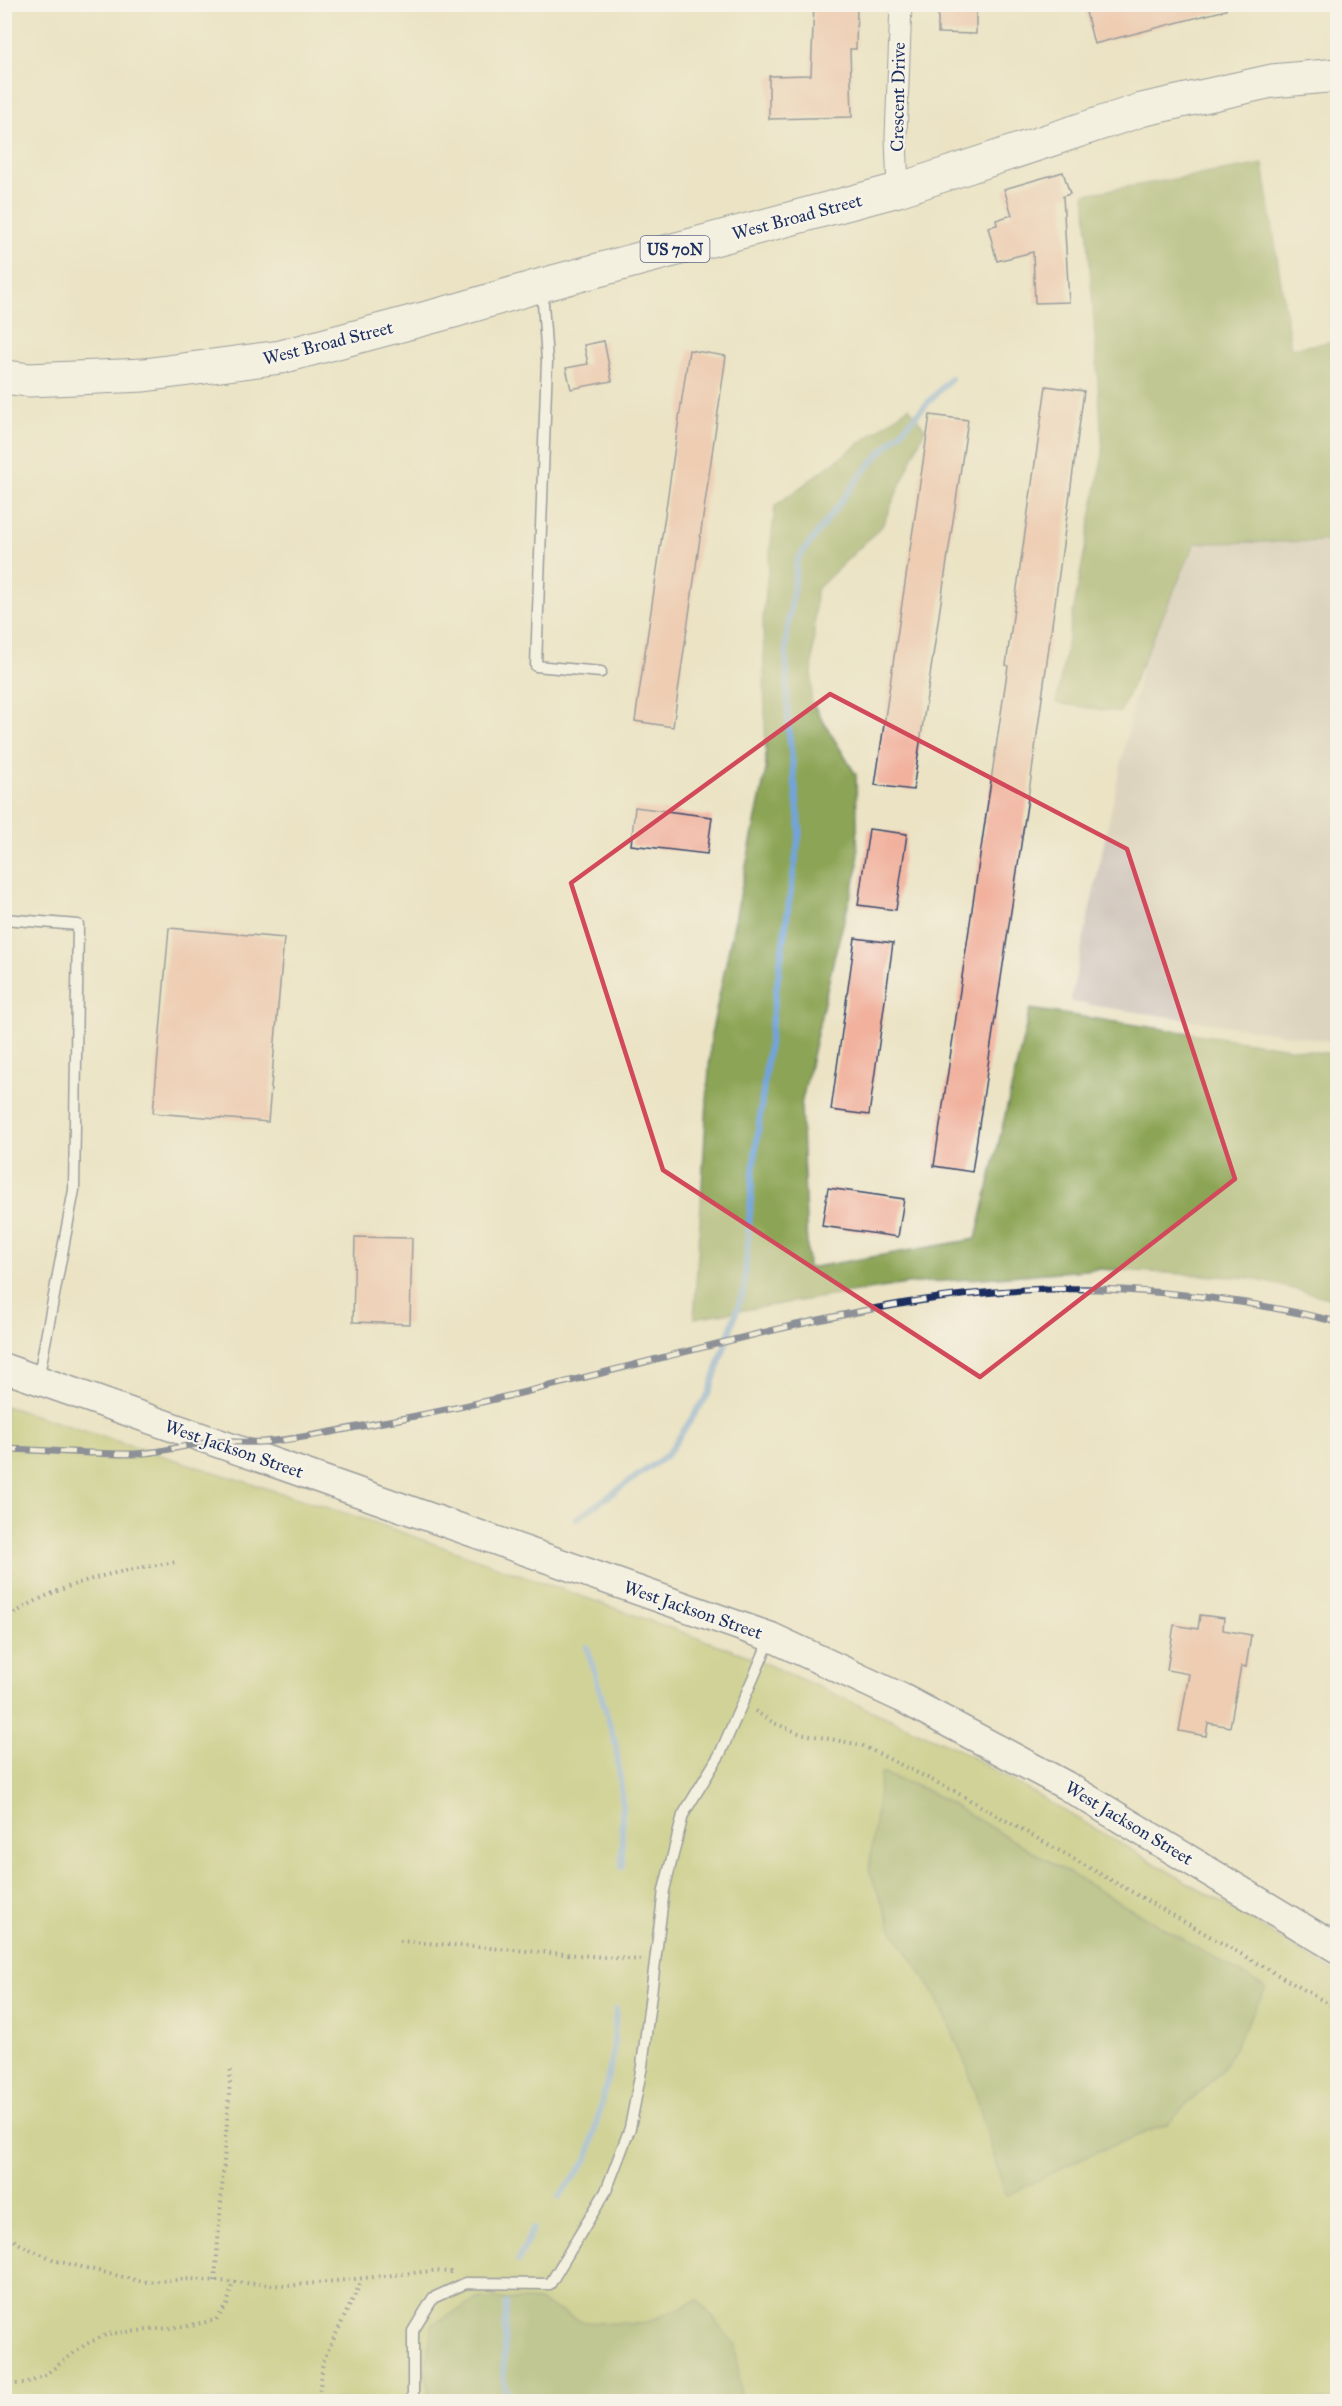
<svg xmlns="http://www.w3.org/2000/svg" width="1342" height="2406" viewBox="0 0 1342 2406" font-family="'IM FELL Great Primer',serif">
<rect width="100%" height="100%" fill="#f7f3e8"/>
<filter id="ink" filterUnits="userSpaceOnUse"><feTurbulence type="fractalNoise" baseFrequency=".0167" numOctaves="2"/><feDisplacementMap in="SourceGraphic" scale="12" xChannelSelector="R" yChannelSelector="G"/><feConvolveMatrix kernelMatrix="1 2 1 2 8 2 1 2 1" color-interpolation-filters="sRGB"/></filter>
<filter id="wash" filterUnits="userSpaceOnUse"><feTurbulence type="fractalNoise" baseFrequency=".008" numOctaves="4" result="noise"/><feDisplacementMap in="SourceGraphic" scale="24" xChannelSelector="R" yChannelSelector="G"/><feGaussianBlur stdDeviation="1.35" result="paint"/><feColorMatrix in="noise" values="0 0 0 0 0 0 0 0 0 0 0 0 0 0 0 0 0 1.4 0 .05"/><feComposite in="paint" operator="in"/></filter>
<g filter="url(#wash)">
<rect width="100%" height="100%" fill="#ebe3c4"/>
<polygon fill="#cdc2b9" points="1178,497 1337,519 1337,1042 1070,1002"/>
<polygon fill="#b0bd5e" stroke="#66765e" stroke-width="1.5" points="5,1406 370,1521 746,1655 958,1749 1221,1902 1337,1974 1337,2401 5,2401"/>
<g fill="#8ca455" stroke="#546a5a" stroke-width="1.5">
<polygon points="1263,164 1291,348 1337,341 1337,541 1195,543 1120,713 1056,703 1103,454 1085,194"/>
<polygon points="909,407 925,429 882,526 816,590 811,701 856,775 858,868 834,958 801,1105 808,1268 976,1239 1030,1009 1337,1055 1337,1300 1249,1278 1099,1269 906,1284 694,1318 711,1035 766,770 763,619 775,506"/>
<polygon points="881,1773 927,1790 1266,1988 1222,2070 1167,2124 1086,2156 1006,2196 967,2066 936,1995 893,1931 869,1870"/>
<polygon points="480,2298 539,2301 582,2322 643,2324 698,2300 736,2345 741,2401 430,2401 425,2369 433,2324"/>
</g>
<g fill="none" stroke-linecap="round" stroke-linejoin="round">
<g stroke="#71a4dd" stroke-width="6">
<polyline points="576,1519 667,1455 709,1393 744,1289 753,1172 773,1011 800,829 788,724 786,642 797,560 864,471 951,378"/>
<polyline points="587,1647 616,1746 622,1796 622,1867"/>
<polyline points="559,2197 588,2158 613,2056 616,2009"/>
<polyline points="518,2261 533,2229"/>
<polyline points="506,2303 503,2378 510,2402"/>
</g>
</g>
<g id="blocks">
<g fill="#f1b19d">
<polygon points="814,4 857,4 856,49 850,49 852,117 769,119 769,76 811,75"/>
<polygon points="938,4 976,4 976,34 938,33"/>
<polygon points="1084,4 1225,4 1226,10 1094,44"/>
<polygon points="1063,172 1070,194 1063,196 1069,302 1035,303 1033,252 997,261 988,227 997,225 996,220 1012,215 1004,189"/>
<polygon points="604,341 612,381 571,389 566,368 588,364 584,345"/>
<polygon points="689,350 726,356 673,727 635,721"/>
<polygon points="1046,386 1084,391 1032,771 972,1172 934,1166 1008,666 1006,665"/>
<polygon points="930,415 968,420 913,790 875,785"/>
<polygon points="635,807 712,817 707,854 631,845"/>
<polygon points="869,829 907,834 896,910 858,905"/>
<polygon points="169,928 284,938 268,1122 153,1113"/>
<polygon points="855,938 893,943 869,1115 831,1110"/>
<polygon points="828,1188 904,1199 898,1237 822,1226"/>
<polygon points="355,1237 412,1238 410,1324 353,1322"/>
<polygon points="1200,1615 1224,1618 1223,1630 1251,1635 1246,1667 1241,1666 1230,1727 1208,1723 1206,1736 1179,1731 1189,1674 1167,1670 1174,1625 1198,1629"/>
</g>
</g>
</g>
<g filter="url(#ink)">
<use href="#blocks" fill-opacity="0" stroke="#3a4a6d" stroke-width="1.5"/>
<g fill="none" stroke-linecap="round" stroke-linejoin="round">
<g stroke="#3a4a6d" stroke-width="13">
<g id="lane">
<polyline points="542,288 547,361 536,666 601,672"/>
<polyline points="4,919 78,925 74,1190 38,1380"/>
<polyline points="413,2402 413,2331 433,2298 466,2283 550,2284 606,2191 630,2128 642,2066 664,1890 683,1815 720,1754 771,1637"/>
</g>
</g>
<g stroke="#3a4a6d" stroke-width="23">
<polyline id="street" points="898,190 896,137 901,4"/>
</g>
<g stroke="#3a4a6d" stroke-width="31">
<polyline id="secondary" points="4,1368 771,1637 902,1698 1065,1785 1338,1949"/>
</g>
<g stroke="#3a4a6d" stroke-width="35">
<polyline id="primary" points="4,377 29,380 144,375 281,357 457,310 542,285 898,190 1141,110 1272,81 1338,75"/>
</g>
<g stroke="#3a4a6d" stroke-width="4" stroke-dasharray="1.5 4.5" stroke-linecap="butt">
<path d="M4,1620C58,1583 113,1571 177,1562"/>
<polyline points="755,1711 774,1723 799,1733 861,1745 954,1791 1338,2009"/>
<polyline points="400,1941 641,1960"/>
<polyline points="4,2234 23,2246 57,2261 144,2282 190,2279 287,2286 432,2271 452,2272"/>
<polyline points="215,2281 231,2068"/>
<polyline points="4,2384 26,2384 45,2375 86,2344 108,2334 187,2326 216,2320 227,2305 233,2282"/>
<polyline points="322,2402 319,2396 323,2361 362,2280"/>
</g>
<use href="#lane" stroke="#fff" stroke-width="10"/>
<use href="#street" stroke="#fff" stroke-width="21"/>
<use href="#secondary" stroke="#fff" stroke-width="28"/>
<use href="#primary" stroke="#fff" stroke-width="33"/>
<g stroke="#1b2f5e" stroke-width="7">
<path id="rail" d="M4,1449C47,1450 91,1454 134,1454C161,1453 187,1444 214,1442C230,1441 246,1443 262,1442C299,1440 345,1429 383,1422C559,1391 730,1333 906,1303C1049,1278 1197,1287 1338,1322"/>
</g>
<use href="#rail" stroke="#f7f3e8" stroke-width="4.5" stroke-dasharray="14" stroke-linecap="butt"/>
</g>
</g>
<path d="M0 0H1342V2406H0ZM830,694L1127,849L1235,1179L980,1377L663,1170L571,883Z" fill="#ebe3c4" fill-opacity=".55" fill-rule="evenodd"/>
<path fill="none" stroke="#d1495b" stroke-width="4.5" stroke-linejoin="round" d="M830,694L1127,849L1235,1179L980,1377L663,1170L571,883Z"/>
<g text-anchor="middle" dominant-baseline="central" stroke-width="4.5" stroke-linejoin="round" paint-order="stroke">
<rect fill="#f7f3e8" stroke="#5d6a87" stroke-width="1.5" x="640.5" y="236" width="69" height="26" rx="4.5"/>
<g font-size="16" font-weight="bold" fill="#1b2f5e">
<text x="675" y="249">US 70N</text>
</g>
<g font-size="18" fill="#1b2f5e" stroke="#f7f3e8">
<text transform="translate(898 97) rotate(-89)">Crescent Drive</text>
<text transform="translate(797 217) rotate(-15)">West Broad Street</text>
<text transform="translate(328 343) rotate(-14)">West Broad Street</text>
<text transform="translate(234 1449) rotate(19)">West Jackson Street</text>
<text transform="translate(693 1610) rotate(19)">West Jackson Street</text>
<text transform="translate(1129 1823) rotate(31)">West Jackson Street</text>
</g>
</g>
<rect width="1342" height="2406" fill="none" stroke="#f7f3e8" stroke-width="24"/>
</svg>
